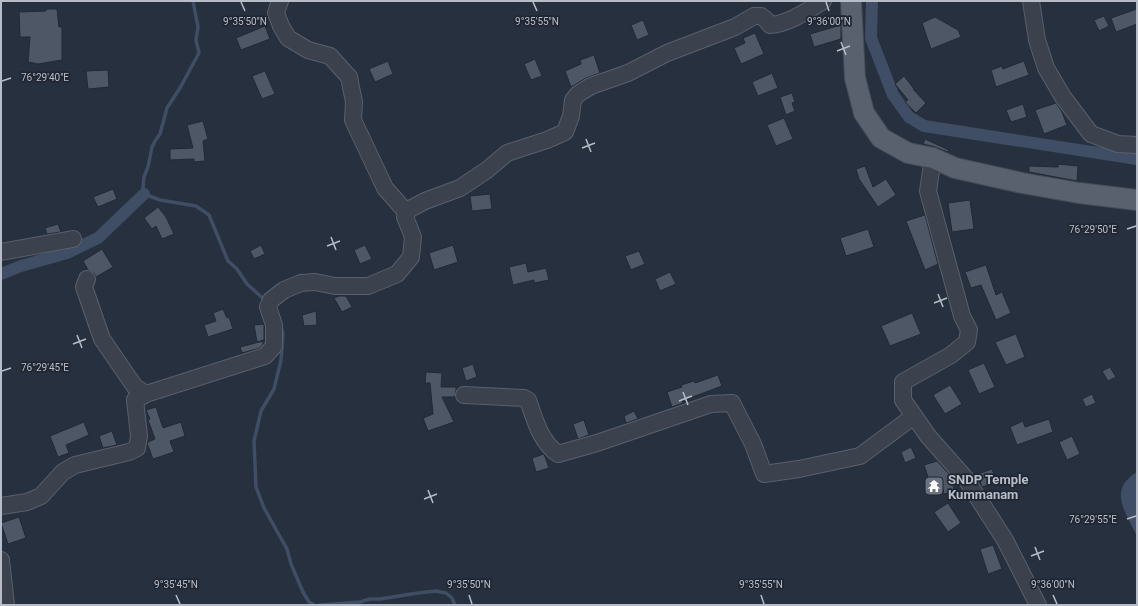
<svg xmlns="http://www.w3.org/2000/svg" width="1138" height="606" viewBox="0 0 1138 606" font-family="Roboto,sans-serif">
<rect width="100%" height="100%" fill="#27303e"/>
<path fill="#3f4d65" d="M1137,472V536C1126,513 1107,490 1137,472Z"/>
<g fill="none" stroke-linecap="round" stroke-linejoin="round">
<g stroke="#3f4d65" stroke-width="3.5">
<polyline points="193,1 198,27 196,40 199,53 180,88 167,108 160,134 155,141 152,147 148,167 144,177 143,188 144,194 160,200 196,206 209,215 228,261 237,269 247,284 266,301"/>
<polyline points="280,323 283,334 281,360 274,389 261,411 254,441 256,487 264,508 287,549 291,564 303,592 309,602 314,605"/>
<polyline points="320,605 360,602 370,599 380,599 418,593 436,591 446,593 452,598 455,605"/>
</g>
<g stroke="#3f4d65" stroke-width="12">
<polyline points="872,1 871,38 893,95 909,117 924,126 1137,159"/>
<polyline points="1,274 21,266 67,253 98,238 144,194"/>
</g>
</g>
<g fill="#4e5766" stroke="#222935">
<polygon points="46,9 57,9 59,27 62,27 62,60 38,64 28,62 30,37 20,37 19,12 46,11"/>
<polygon points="1137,9 1137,24 1116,32 1111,18"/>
<polygon points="1104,16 1109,26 1099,31 1094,20"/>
<polygon points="935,17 958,30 961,37 931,49 922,23"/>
<polygon points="643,20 649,35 637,40 631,25"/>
<polygon points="841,25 841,39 814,47 810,34"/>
<polygon points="265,26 270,39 241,50 236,38"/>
<polygon points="755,33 764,54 741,64 734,48 745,43 743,38"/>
<polygon points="594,55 600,73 586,78 571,87 565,71 581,64 580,60"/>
<polygon points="535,59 542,76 531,80 524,64"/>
<polygon points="388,61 393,74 375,82 369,69"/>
<polygon points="1024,61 1029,75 996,87 991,70 1002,66 1003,69"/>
<polygon points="108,70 109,87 88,89 86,71"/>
<polygon points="265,71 275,94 262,99 252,76"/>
<polygon points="772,73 778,88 758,96 752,82"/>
<polygon points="904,76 914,89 913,89 926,103 916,113 905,102 908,100 895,84"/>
<polygon points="792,93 795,102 792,103 795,111 786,115 780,97"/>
<polygon points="1056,103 1062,112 1067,125 1044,134 1035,110"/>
<polygon points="1023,104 1027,117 1011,122 1006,110"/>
<polygon points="784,118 793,139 776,146 767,125"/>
<polygon points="203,121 208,139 203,141 205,161 194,162 194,159 170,160 170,149 193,148 187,125"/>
<polygon points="925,139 949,150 948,152 935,147 923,144"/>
<polygon points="1058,164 1078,166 1077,181 1029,172 1029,166 1058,167"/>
<polygon points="865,166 873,187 886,179 896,195 878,207 859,179 856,169"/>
<polygon points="113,189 117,199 98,207 93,197"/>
<polygon points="490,194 492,209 472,211 470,196"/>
<polygon points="970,200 974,229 952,232 948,203"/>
<polygon points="158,207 166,217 174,234 162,239 156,226 152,229 144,218"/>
<polygon points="925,215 938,264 925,270 906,221"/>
<polygon points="58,224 61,232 47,234 45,228"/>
<polygon points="868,229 874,247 846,256 840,238"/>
<polygon points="261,245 265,254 254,259 250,251"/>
<polygon points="365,245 372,259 360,264 354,250"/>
<polygon points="453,245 458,262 434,270 429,253"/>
<polygon points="102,249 113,267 96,277 94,273 88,270 83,261"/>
<polygon points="639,251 645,264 631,270 625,256"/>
<polygon points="526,263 528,272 546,268 549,280 534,283 534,280 513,285 509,267"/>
<polygon points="986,265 996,295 1002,292 1011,313 996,320 981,285 971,288 965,272"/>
<polygon points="670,272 676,284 660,291 655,279"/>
<polygon points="339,296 346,296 352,307 342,312 334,298"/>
<polygon points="223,309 227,318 229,317 233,329 208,337 204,325 216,321 213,313"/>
<polygon points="316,311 317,325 304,326 302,315"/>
<polygon points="912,313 921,334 890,346 881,326"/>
<polygon points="264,324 264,340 257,342 254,325"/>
<polygon points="1016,334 1025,357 1006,365 995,342"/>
<polygon points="263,341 263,344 260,348 242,353 240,347"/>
<polygon points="984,363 995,387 979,394 968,370"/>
<polygon points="473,364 477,377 466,381 462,368"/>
<polygon points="1110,367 1116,377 1108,381 1102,371"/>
<polygon points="426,372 442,373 441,387 456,387 456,390 455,397 442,397 454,422 428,431 423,418 433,414 430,383 425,383"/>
<polygon points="718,375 722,386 682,401 683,403 672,407 667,392 682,387 681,385 694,381 695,383"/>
<polygon points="950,385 962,404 945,414 933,395"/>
<polygon points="1092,394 1096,403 1086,407 1082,399"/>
<polygon points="156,407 163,428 181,422 185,436 170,441 174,452 153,459 147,443 148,442 155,439 148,420 150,419 146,410"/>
<polygon points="634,411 638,419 626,423 624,416"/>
<polygon points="1049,419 1053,432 1017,445 1010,427 1023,421 1025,427"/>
<polygon points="584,420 589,435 578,439 573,424"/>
<polygon points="84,422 89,435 66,445 69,453 58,457 50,436"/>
<polygon points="112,431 117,445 103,448 99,436"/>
<polygon points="1072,436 1080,454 1067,460 1059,442"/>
<polygon points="911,447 916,458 905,463 901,452"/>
<polygon points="544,454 549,468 536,472 532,458"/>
<polygon points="937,461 949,474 955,491 944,494 942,486 932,489 924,465"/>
<polygon points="992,469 997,482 982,487 978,474"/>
<polygon points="948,503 961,523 948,532 934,512"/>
<polygon points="19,517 26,538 8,544 1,523"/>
<polygon points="993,545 1002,569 988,574 980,549"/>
</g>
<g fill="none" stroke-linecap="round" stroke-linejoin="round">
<g stroke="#59606b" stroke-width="18">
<g id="minor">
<polyline points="280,1 276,13 281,26 288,38 308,50 330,56 349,77 354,102 353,120 385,188 407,213"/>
<polyline points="1031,1 1037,40 1046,68 1063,97 1091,134 1118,144 1137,145"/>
<polyline points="933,158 928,191 962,316 969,330 967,342 951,355 903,382 903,400 928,436 966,479 980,501 1005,540 1038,605"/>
<polyline points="1,252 73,239"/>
<polyline points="87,279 84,287 102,339 135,387 146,394"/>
<path d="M464,395L524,398L528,400C535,420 540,441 558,454L597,443L711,404L732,403L753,444L764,474L799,469L860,456L914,416"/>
<path d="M1,506L27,502L41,496L63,472L75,465L129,452L137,448L139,436L135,400L146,394L265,356L274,346V325L268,307L271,300L284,290L301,283L315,282L335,286H368L397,274L411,257L413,237L405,217L408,210L425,201L460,188L487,170L507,153L547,140L565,132L571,116L573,100L578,94L591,86L628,73L667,53L735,27L754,16H761L766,20L770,25C788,24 807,11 823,1"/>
<polyline points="1,560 6,605"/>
</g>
</g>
<g stroke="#444b57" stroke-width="22">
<polyline id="major" points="851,1 855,78 864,113 881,138 908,153 933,158 955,168 1022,183 1079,193 1137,200"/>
</g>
<use href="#minor" stroke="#3b424e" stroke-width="16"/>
<use href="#major" stroke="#59616e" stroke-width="20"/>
</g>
<path fill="none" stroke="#b7bdc8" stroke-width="1.5" d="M241,2L245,11M533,2L537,11M826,2L829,11M841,42L846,55M837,51L850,46M2,81L11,78M586,139L591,152M582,148L595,143M1127,229L1136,226M331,237L336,250M327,246L340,241M938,294L943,307M934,303L947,298M77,335L82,348M73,344L86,339M2,371L11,368M683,392L688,405M679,401L692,396M428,490L433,503M424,499L437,494M1127,519L1136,516M1035,547L1040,560M1031,556L1044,551M176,595L180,604M469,595L472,604M761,595L764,604M1053,595L1057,604"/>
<defs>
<g id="temple-square" transform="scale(1)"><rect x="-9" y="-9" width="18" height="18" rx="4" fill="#6b7280" stroke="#202733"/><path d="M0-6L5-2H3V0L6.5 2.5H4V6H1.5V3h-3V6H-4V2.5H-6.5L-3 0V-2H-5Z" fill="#fff"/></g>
</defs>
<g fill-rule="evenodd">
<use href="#temple-square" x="934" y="486"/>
</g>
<g text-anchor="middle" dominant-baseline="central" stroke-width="3.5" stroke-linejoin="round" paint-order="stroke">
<g font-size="13" font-weight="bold" fill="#b7bdc8" stroke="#202733" text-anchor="start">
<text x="948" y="479">SNDP Temple<tspan x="948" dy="15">Kummanam</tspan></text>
</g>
</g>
<g font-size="10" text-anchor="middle" fill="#b7bdc8" stroke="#202733" stroke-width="3.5" stroke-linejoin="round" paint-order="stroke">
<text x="245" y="25">9°35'50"N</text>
<text x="537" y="25">9°35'55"N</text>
<text x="829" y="25">9°36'00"N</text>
<text x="45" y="81">76°29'40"E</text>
<text x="1093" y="233">76°29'50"E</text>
<text x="45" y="371">76°29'45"E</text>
<text x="1093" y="523">76°29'55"E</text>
<text x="176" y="588">9°35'45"N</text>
<text x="469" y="588">9°35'50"N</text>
<text x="761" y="588">9°35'55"N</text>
<text x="1053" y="588">9°36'00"N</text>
</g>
<rect width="1138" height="606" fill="none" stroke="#b7bdc8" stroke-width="4"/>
</svg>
